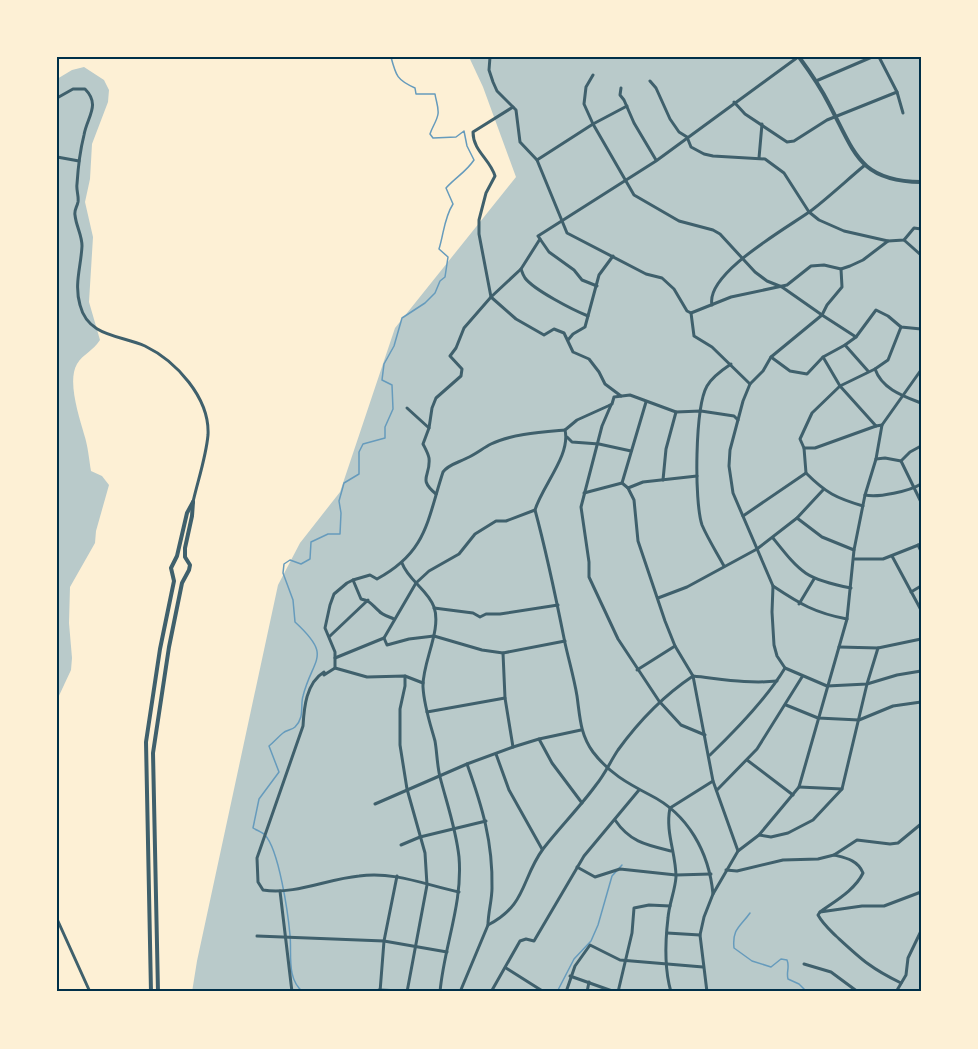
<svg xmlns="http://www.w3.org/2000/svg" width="978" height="1049" viewBox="0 0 978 1049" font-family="'Open Sans',sans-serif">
<rect width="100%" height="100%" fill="#fdf0d5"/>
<g fill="#b9caca">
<polygon points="469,57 921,57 921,992 192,992 197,961 278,585 300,543 340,492 395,328 516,177 483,87"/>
<path d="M84,67L104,80L109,90L108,102L92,144L90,179L85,202L93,237L89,302L100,340C93,351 83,354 77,364C67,381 79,416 84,434C88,446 89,459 91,471L102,476L109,485L96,531L95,543L70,587L69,623L72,658L71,670L57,700V79L72,70Z"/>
</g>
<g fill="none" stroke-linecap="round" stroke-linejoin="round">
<g stroke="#669bbc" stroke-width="1.5">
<path d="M750,913C740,927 732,929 734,948L752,961L771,967L781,959L787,960C790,967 786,972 788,979L799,984L807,992"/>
<path d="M303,992C286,978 292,954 290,935C288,913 279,850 265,835C262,832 256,830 253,828L259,799L279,772L269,746C274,742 278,737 283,733C286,730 292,730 295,727C305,717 300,706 303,696C313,657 333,657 295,622L293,600L283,573L284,564L290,560L301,564L310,559L311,542L328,534H340L341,513L339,501L344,483L359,474V452L363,444L385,438V427L393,409L392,385L382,380L384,364L394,346L402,318L425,303L435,293L440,281L445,277L448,257L439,249C444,233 444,218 453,204L446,188C456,177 466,172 474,160L467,146L464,131L456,137L433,138L430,134C432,127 437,121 438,114C439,108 436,101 435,94H416L415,88C397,80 396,76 391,57"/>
<polyline points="557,992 574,959 591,941 598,925 612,876 622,865"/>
</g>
<g stroke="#3f606c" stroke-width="3">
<polyline points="490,57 489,70 493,82 497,91 516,110 520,142 537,160 567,233 646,274 662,278 674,289 687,311 691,313 694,336 712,347 750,384"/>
<polyline points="879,57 897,92 903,113"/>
<polyline points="593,75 586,87 584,104 593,124 634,195 679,221 713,230 720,234 755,272 767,281 782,287 822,315 856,337"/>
<polyline points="650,81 656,88 670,119 679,132 687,137 691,147 704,154 713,156 765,159 784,173 809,212 819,220 844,231 888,241"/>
<polyline points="816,81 872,57"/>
<polyline points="621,88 620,95 624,100 634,123 656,160"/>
<path d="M57,98L73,89H85C101,105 87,117 84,135C80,151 78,168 77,184C76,190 79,196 78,202C77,207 74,210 75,215C76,226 82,235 82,246C81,267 74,284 80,305C88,337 120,335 145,346C176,361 210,398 208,435C206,457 198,480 193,502"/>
<polyline points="734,102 745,114 787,142 794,141 827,120 897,92"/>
<path d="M513,107L473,132C473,151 490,159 495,176L486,193L479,220V234L491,297L516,319L544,335L554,329L564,333L573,352L589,359L599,372L605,384L621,396"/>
<polyline points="57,157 79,161"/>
<polyline points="759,158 762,124"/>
<polyline points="537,160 593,124 627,106"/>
<polyline points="540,239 549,252 574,270 582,280 597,286"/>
<polyline points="904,240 921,255"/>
<path d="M521,269C522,272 523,275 525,278C534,290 573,310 588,316"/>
<polyline points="841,269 842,287 827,305 822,315 771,357 763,371 750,384 743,401 730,450 729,466 733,493 773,586 772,612 774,645 777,656 785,668 827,686 867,684 897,675 921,671"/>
<path d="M712,305C705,273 789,227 812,210C830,196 847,180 865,165"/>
<polyline points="691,313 731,297 787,285 811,266 824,265 841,269 850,266 863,260 888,241 904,240 914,228 921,229"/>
<polyline points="568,340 573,334 585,327 599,275 613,256"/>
<polyline points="845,345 868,371"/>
<polyline points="771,357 790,371 807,374 823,357 845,345 856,337 876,310 888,316 901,327 921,329"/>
<polyline points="823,357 840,386 876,426 882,425"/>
<path d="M875,369C882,389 903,396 921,403"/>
<polyline points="611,405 602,426 581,507 589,562 589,577 618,639 659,701 681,725 705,735"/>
<polyline points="407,408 429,428"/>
<polyline points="567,437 572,442 599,444 631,451"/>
<polyline points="804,448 815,448 876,426"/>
<polyline points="876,459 885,458 901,461 910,452 921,446"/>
<polyline points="901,461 921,502"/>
<polyline points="663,480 666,449 676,412"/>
<polyline points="622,483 646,402"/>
<polyline points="628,488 634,500 638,541 665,621 675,646 693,676 713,781 738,851"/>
<polyline points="584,493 622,483 628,488 643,482 697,476"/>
<path d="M436,494C417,478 431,477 429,458C428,453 425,448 423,444L429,428L432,408L436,398L461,376L462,369L450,356L456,348L464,328L491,297L521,269L540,239L538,236L656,161L798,57"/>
<path d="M865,495C878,498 910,491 921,484"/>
<path d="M863,506C836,498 826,493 806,473L804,448L800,439L812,413L840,386L875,369L888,360L901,327"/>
<polyline points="743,516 806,473"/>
<polyline points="797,518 822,537 854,550"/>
<path d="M773,538C801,573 805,579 851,588"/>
<polyline points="918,545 921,551"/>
<polyline points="892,556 921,610"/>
<polyline points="855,559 883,559 921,544"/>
<path d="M402,563C408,580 428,590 434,607C442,630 422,663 423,687C424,706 430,723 435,741C437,752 437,765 440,777C447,804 456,829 459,857C463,904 444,946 440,992"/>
<path d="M724,566C717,553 708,539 702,525C694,501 695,407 707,386C712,377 722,370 731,364"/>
<path d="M353,580L361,599C371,601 372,605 379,611C382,615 390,617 394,619"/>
<path d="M773,586C800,604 815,613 847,619"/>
<polyline points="911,592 921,586"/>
<polyline points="658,598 687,587 757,549 797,518 823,490"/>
<polyline points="799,604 814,579"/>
<polyline points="434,608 473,613 480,617 486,614 500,614 558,605"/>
<polyline points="330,636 368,600"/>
<polyline points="384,638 387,645 409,639 434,636 482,650 503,653 565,641"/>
<polyline points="839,647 878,648 921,639"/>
<polyline points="503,653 505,698 513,747"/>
<polyline points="335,658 384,638 416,583 429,571 459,554 475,534 496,521 506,521 535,510"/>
<polyline points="335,668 367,677 405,676 423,683"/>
<polyline points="637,670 675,646"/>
<polyline points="405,676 405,686 400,709 400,745 407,789 425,853 427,885 407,992"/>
<polyline points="786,705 818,718 859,720 893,706 921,702"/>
<polyline points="427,712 505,698"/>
<polyline points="539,739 552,763 582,803"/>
<polyline points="496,754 509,790 542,849"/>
<path d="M710,755C735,731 767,698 785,668"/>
<polyline points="747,760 793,795"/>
<path d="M467,764C482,806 493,842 492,888C492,900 488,913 488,925"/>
<polyline points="799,787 842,789"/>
<polyline points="717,790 757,749 802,677"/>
<polyline points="375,804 467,764 513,747 539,739 581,730"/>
<path d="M615,820C630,842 646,845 671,851"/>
<polyline points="759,835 771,837 788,833 813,820 842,789 867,684 878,648"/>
<polyline points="401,845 420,837 486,821"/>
<path d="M834,855C846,858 858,860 863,873C855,890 835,901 820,912L862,906H884L921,892"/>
<polyline points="577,867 595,877 620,869 676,875 711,874"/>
<polyline points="726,870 737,871 783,860 818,859 834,855 857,840 890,844 898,843 921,824"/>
<polyline points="280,891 292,992"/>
<path d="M459,892C426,885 394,871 359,876C327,879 295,895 263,890L258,882L257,858L303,726C304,708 306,683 324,672V675L335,668V652L325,628L330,605L334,594L347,583L353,580L370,575L377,579C427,552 427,521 443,472C449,464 458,463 467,458C476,454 483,448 491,444C511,434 543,432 565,430"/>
<path d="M713,894C709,852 688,814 650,795C627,783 609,773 593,752C580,734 580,717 577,696C574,678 569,661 565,643C556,598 547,554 535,510C542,486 571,455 565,430L577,420L608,406L612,404L614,397L630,395L676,412L701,411L734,416L738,420"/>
<path d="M820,912L818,915C823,924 829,929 836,936C861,959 870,968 901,983"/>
<polyline points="57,919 90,992"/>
<polyline points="667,933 700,935"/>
<polyline points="257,936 384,941 447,952"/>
<polyline points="804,964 831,972 858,992"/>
<polyline points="506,968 544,992"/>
<polyline points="570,976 615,992"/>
<polyline points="379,990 424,992"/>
<polyline points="380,992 384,941 397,876"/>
<path d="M460,992L488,925C527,905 521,879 543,849C560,827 580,807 596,785C605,774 610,762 618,750C639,721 663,696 693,676C722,679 748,684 777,681"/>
<polyline points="491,992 520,941 526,939 534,941 584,856 639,790"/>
<polyline points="566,992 575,966 590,945 620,960 703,967"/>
<polyline points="587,992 589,982"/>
<polyline points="618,992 632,933 634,908 649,905 670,906"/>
<path d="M671,992C664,968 665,943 668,918C669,904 675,891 676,877C676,853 665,832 670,808L713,781"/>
<polyline points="707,992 700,935 704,917 713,894 738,851 759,835 799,787 847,619 854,550 865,495 876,459 882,425 921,370"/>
<polyline points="896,992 906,975 908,958 921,931"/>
</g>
<g stroke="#3f606c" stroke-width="4">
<path d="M799,57C810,72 821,88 829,104C855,153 859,181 921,182"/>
<polyline points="151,992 146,742 160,649 174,581 171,568 177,556 187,513 193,502"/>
<polyline points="158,992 153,753 169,647 182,583 189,570 190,565 185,557 185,548 192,516 193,502"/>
</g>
</g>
<rect width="978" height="1049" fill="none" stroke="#fdf0d5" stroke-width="117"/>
<rect x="58" y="58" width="862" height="932" fill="none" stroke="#003049" stroke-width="2"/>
</svg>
